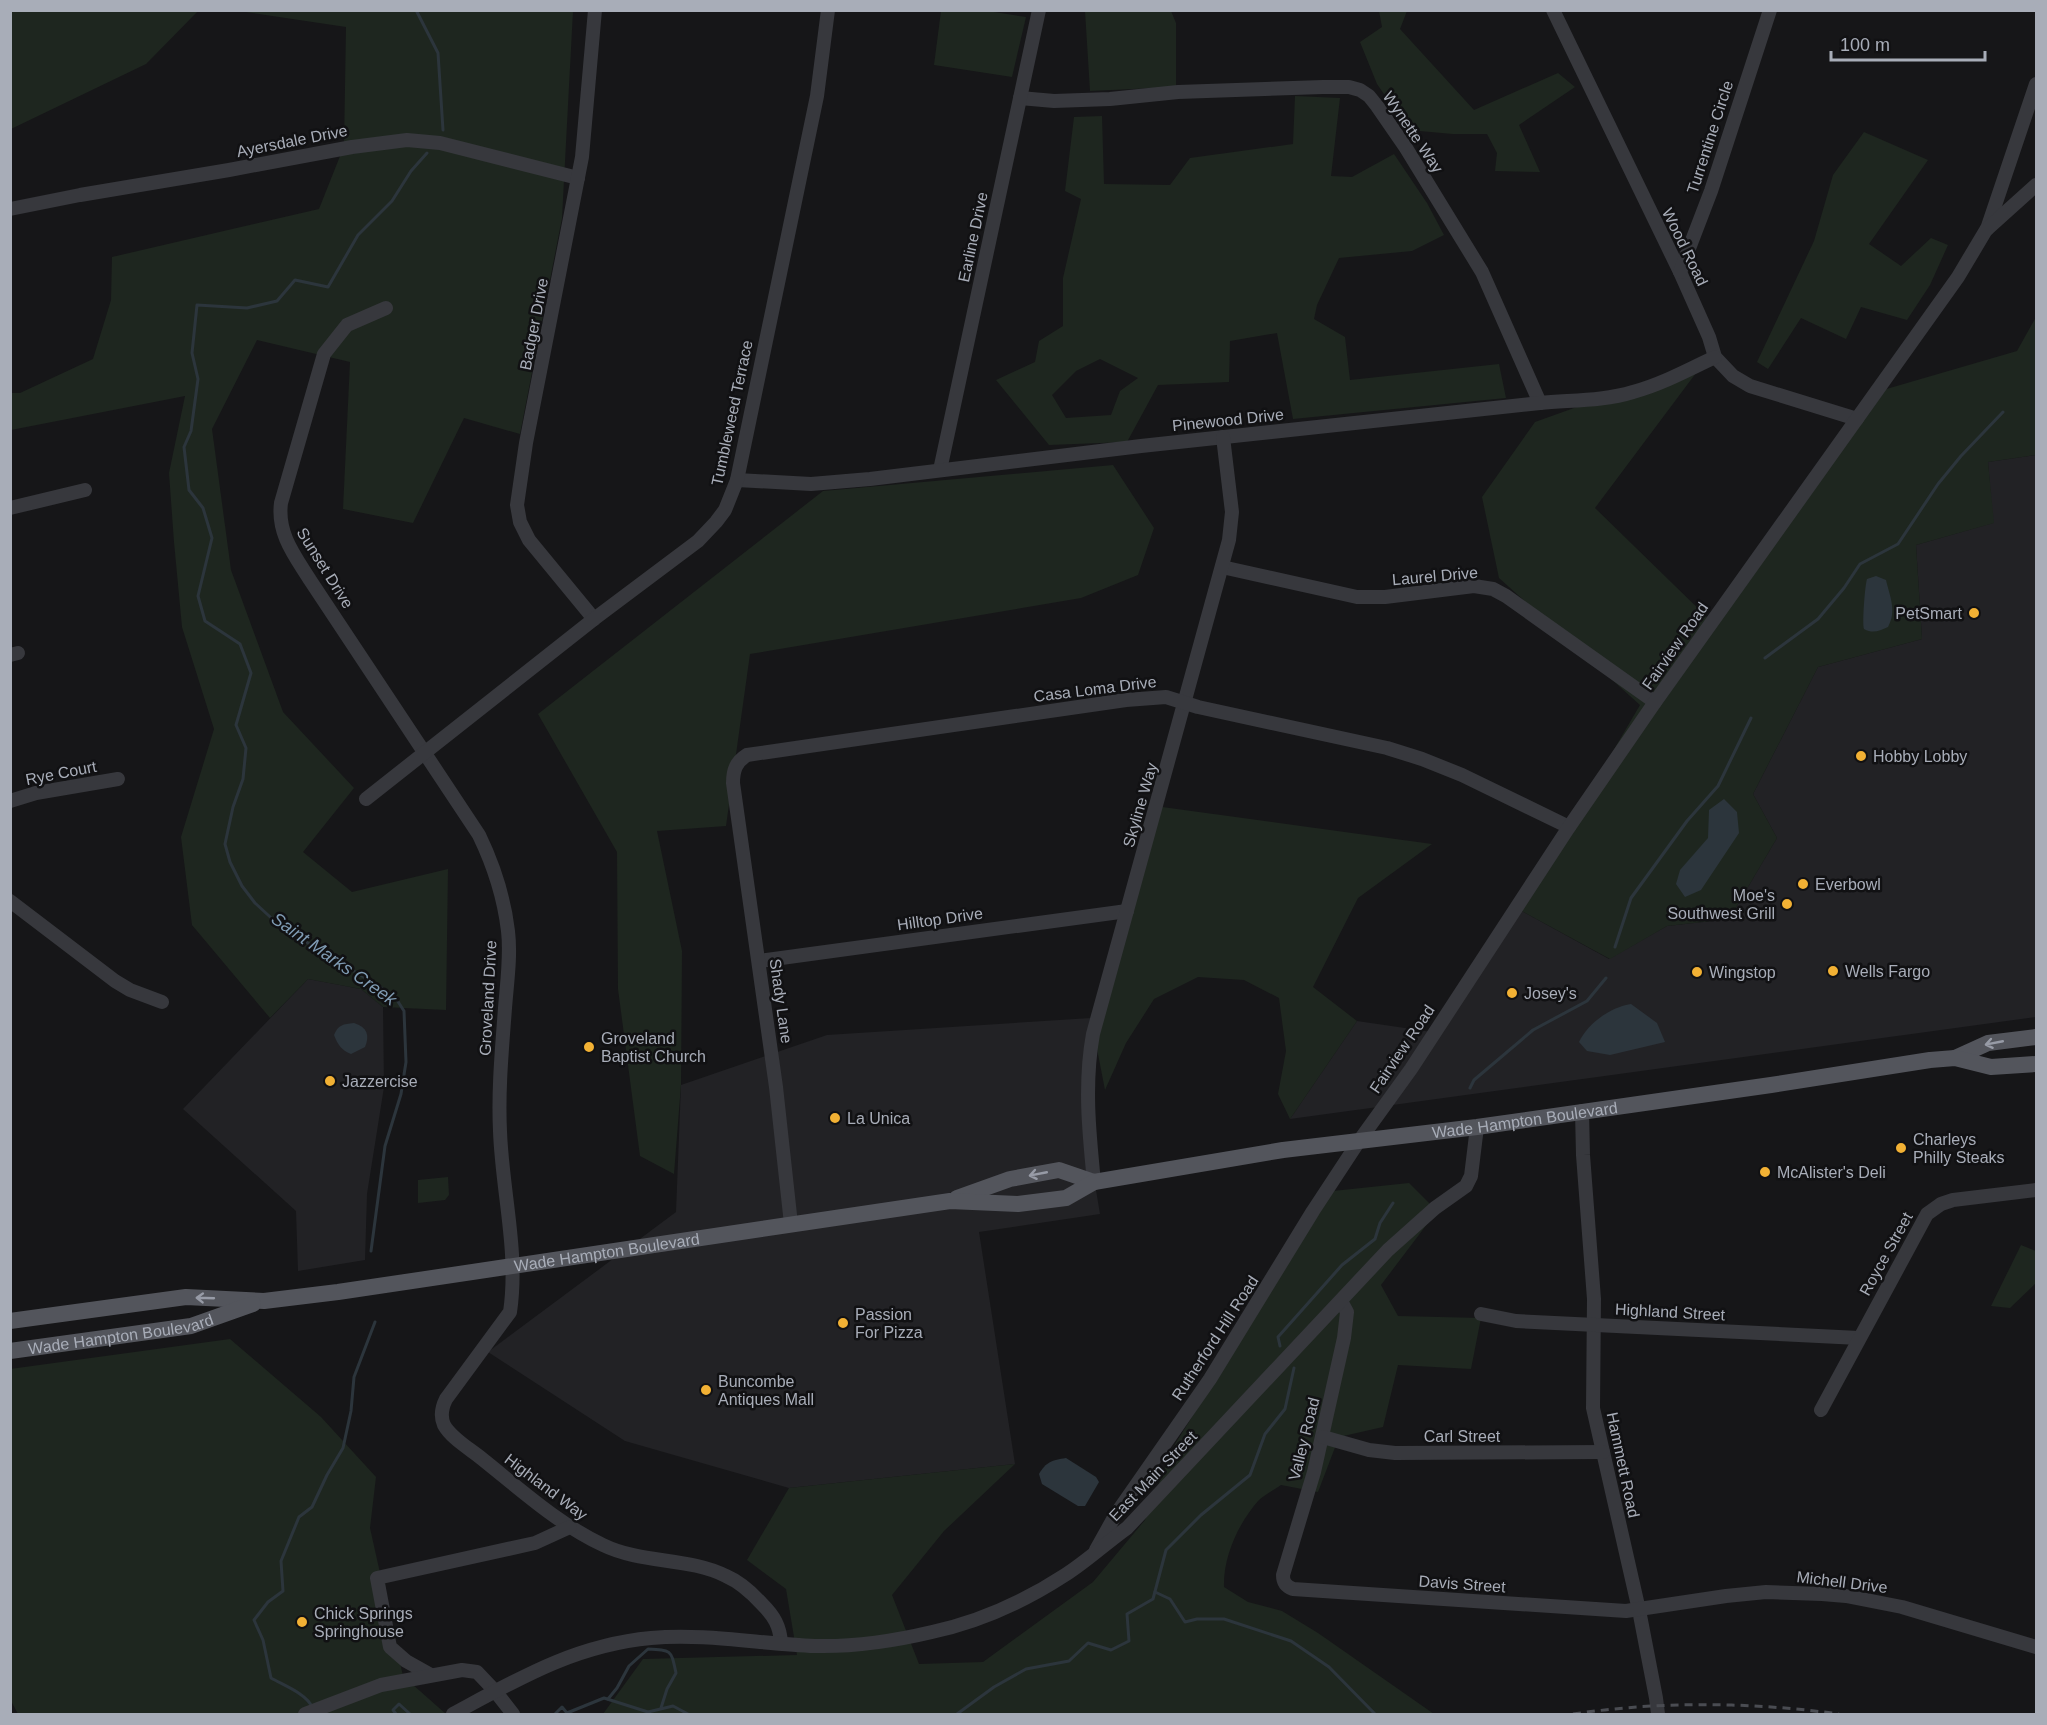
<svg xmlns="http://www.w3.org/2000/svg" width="2047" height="1725" viewBox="0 0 2047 1725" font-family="Arial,sans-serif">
<rect width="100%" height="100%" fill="#161618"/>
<g fill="#222225">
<polygon points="2036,455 2036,1017 1290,1119 1357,1021 1439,1033 1520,910 1609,959 1667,926 1729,919 1777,838 1753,794 1818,667 1922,639 1916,545 1993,523 1988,462"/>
<polygon points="308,979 361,989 383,1007 384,1087 367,1194 365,1260 298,1271 296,1211 183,1109"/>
<polygon points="1091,1018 1090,1154 1100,1214 979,1232 1015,1464 789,1488 625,1441 488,1352 676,1212 681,1085 827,1035"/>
</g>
<g fill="#1e261f" fill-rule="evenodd">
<polygon points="11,10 198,10 198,11 146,64 11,129"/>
<polygon points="239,11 573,11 562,218 520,434 464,418 413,523 343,509 350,362 257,340 212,429 231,570 283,712 354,788 303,852 352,892 448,869 446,1010 383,1007 361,989 308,979 270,1018 192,925 181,837 214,729 182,627 174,542 169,473 185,396 11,430 11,393 20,393 93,359 111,300 112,257 319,209 344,146 346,27"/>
<polygon points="941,11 988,11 1026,17 1012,77 934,65"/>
<polygon points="1085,11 1171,11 1176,23 1176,87 1090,91"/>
<polygon points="1379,11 1407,11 1400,29 1474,110 1558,73 1575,87 1519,125 1540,172 1495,171 1497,153 1487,134 1453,134 1409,130 1377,84 1360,42 1382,27"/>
<path d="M1295,96L1340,98L1331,176L1352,177L1394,154L1427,203L1444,235L1412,251L1339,258L1317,305L1314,319L1345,337L1350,380L1499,364L1506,398L1293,419L1277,333L1230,341L1229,382L1158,385L1127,442L1049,445L996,380L1035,362L1039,341L1063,326V278L1081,199L1065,191L1074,117L1102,116L1104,184L1170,185L1190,158L1293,144ZM1100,359L1138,378L1120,391L1111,415L1066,418L1052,395L1076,371Z"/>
<polygon points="1864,132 1928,160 1869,244 1901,266 1931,238 1948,245 1930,285 1907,320 1861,307 1846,339 1801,318 1768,369 1757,362 1814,241 1833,175"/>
<polygon points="2036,317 2036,455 1988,462 1994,523 1916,545 1922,639 1818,667 1753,794 1777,838 1729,919 1667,926 1610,959 1520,910 1640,705 1499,578 1482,497 1535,422 1705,361 1595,508 1712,622 1883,390 2017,351"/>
<polygon points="1113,465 1154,528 1138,575 1081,598 750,654 726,826 657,831 682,951 681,1085 674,1174 640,1156 618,989 617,852 538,714 823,491"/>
<polygon points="1155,806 1432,844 1358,898 1313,987 1357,1021 1290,1119 1278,1094 1286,1051 1279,998 1244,980 1198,977 1154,999 1126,1043 1105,1090 1091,1018"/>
<polygon points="448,1177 449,1195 445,1200 418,1203 418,1180"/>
<path d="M1409,1183L1437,1211L1381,1285L1398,1316L1481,1318L1471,1369L1398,1365L1383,1427L1339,1437L1318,1492L1281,1485C1274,1490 1264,1495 1258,1501C1238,1524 1223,1557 1224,1587L1248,1602L1282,1611L1318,1633L1434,1714H603L643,1659L797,1655L786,1589L747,1560L789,1488L1015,1464L944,1531L892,1595L919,1664L983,1662L1093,1582L1145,1520L1172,1449L1333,1191Z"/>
<polygon points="2021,1245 2036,1251 2036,1283 2010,1308 1991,1306"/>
<polygon points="230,1339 321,1417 376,1477 370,1528 403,1676 446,1714 18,1714 10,1699 10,1369"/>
</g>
<g fill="#2c353c">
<path d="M1876,576L1886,580C1890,597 1897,611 1888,627C1879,631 1873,634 1864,629C1862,623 1865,585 1867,579Z"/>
<polygon points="1724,799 1737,812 1739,833 1701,890 1685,897 1676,884 1680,870 1708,838 1709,810"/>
<path d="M1631,1004L1657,1023L1665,1042L1610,1055L1587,1051L1579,1042C1588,1023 1611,1007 1631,1004Z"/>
<path d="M354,1023C367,1027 370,1035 365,1047L351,1054C341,1050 338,1045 334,1035C338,1025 343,1024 354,1023Z"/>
<path d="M1066,1458L1096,1477L1099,1482L1085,1506H1078L1042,1484L1039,1474C1046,1462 1052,1460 1066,1458Z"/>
</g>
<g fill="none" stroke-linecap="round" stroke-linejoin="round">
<g stroke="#2c353c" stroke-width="3">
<polyline points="416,10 438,53 443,130"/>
<polyline points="1765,658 1818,619 1844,588 1860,564 1898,544 1938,484 1961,456 2003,412"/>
<polyline points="1615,947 1631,898 1687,821 1718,786 1751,718"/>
<polyline points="1470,1088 1474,1080 1533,1030 1587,1001 1606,978"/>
<polyline points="371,1251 385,1146 401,1094 406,1062 404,1011 397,1000 380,987 280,926 255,903 242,886 230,862 225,844 233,807 243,779 246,748 236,725 251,673 240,644 205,621 198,596 212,538 203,508 189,490 184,447 191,431 198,379 192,353 197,305 247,308 277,301 295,280 328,287 358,235 392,201 411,171 427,153"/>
<polyline points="1280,1346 1278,1337 1342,1265 1375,1239 1380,1223 1393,1203"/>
<polyline points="1155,1592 1170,1599 1185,1622 1197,1619 1224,1619 1291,1641 1329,1667 1375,1714"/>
<path d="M608,1699L617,1688L629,1666L648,1649C672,1650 671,1650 676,1673L667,1689L661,1708"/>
<path d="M312,1707C307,1694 283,1685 271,1678L263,1640L254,1620L268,1602L283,1591L281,1561L299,1517L312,1507L327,1475L343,1448L351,1411L354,1377L375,1322"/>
<polyline points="396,1714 393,1710 399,1704 410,1714"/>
<polyline points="555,1714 562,1707 567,1713 604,1698 648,1712 673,1706 688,1714"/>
<polyline points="957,1714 994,1687 1026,1669 1069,1661 1088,1643 1111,1650 1129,1641 1127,1614 1153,1599 1166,1550 1201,1515 1250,1475 1265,1434 1285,1409 1294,1368"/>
</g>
<g stroke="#37383d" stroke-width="14">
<polyline points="1553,10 1680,272 1709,337 1715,357 1733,376 1750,386 1857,419"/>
<polyline points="1020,98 1054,101 1110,99 1178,92 1323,87 1349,87 1360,90 1369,96 1377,106 1406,148 1482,272 1540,403"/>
<polyline points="10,209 80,195 229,170 352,147 407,140 440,143 578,178"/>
<polyline points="1987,229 2036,84"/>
<polyline points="1680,272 1711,191 1770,10"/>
<path d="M386,308L347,325L324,354L281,503C277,534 295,556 310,580L479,835C494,866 504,897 508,931C511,956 507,982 505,1008C502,1049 498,1090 500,1131C502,1191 519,1252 510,1312L446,1399C442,1407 440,1416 444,1425C451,1438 470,1449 481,1458C520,1489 558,1524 603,1545C642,1564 688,1557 726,1576C740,1582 752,1593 762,1604C774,1616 780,1626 781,1643"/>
<polyline points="940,470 1039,10"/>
<path d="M737,480L811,484L870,479L1141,446L1540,403C1571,400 1604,401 1633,392C1662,384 1688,370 1715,357"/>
<polyline points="10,508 85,490"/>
<polyline points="1222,567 1357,597 1385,597 1474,586 1493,589 1506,596 1655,702"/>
<polyline points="594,619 529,540 520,522 517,505 526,443 582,157 595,10"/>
<polyline points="10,655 18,653"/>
<polyline points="366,799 594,619 698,541 716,522 725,510 737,480 817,96 828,10"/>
<polyline points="10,801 36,793 118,779"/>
<polyline points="10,901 115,981 130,990 162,1002"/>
<polyline points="759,961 1127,911"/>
<polyline points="1582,1111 1583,1155 1594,1299 1593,1408 1639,1610 1656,1698 1658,1714"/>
<path d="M1094,1182C1089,1132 1084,1083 1093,1034L1229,540L1232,512L1223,437"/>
<path d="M791,1224L776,1087L733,783C733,770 736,762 747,755L1126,700L1166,697L1198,707L1387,748L1422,759L1462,775L1569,827"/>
<path d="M1341,1301L1347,1312L1344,1338L1314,1472L1283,1575C1283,1583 1286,1586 1293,1589L1626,1611L1726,1596L1766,1592L1822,1594L1846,1596L1902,1607L2036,1647"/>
<polyline points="1481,1314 1516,1321 1859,1338"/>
<polyline points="1821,1410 1927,1214 1941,1204 1953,1200 2036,1190"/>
<polyline points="1323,1437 1369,1450 1395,1453 1603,1452"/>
<polyline points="1096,1550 1116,1514 1210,1379 1313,1211 1359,1141 1411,1069 1569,827 1655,702 1958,277 1986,230 2036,185"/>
<polyline points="431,1675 406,1661 390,1647 377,1578 535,1543 570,1527"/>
<polyline points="305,1714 381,1685 462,1670 477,1672 495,1691 513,1714"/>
<path d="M453,1714C518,1679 575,1645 651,1638C705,1633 760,1644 815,1646C854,1647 894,1641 932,1632C979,1622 1025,1601 1065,1575C1087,1561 1106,1543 1127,1528L1388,1250L1435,1208L1466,1186L1471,1176L1477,1127"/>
</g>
<g stroke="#53555c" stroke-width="16">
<polyline points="1955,1058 1988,1043 2036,1037"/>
<polyline points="957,1198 1010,1179 1059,1170 1094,1182"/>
<path id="s1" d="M10,1321L186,1297L264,1301L338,1292L950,1201L1018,1204L1066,1198L1094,1182L1283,1150L1477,1127L1771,1085L1930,1060L1955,1058L1991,1067L2036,1064"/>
<path id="s2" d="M10,1351L191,1326L253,1304"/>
</g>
<path stroke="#4a4c52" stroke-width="3" stroke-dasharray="8 6" stroke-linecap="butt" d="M1573,1714C1661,1701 1751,1702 1839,1714"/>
</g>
<defs><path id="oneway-shaft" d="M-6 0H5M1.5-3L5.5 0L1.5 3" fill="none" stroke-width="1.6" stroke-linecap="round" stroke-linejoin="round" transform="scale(1.5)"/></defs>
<g stroke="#979ba6">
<use href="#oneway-shaft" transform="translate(1994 1043) rotate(169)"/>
<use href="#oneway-shaft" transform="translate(1038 1174) rotate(169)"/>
<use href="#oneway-shaft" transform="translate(205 1298) rotate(-178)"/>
</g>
<g fill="#f2b134" stroke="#111113" stroke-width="2">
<circle cx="1974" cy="613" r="6"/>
<circle cx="1861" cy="756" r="6"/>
<circle cx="1803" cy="884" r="6"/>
<circle cx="1787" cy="904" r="6"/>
<circle cx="1833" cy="971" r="6"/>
<circle cx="1697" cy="972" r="6"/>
<circle cx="1512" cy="993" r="6"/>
<circle cx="589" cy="1047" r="6"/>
<circle cx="330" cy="1081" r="6"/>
<circle cx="835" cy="1118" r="6"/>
<circle cx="1901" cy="1148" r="6"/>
<circle cx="1765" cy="1172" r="6"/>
<circle cx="843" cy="1323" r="6"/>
<circle cx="706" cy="1390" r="6"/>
<circle cx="302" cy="1622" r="6"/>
</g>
<g text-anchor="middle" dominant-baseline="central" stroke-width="5" stroke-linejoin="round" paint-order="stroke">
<g font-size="16" fill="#a8adb8" stroke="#111113">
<text transform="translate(1413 132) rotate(56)">Wynette Way</text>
<text transform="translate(1710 137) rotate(-72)">Turrentine Circle</text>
<text transform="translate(292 141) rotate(-11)">Ayersdale Drive</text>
<text transform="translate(973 237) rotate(-78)">Earline Drive</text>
<text transform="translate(1685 247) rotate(64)">Wood Road</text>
<text transform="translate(534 324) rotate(-79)">Badger Drive</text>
<text transform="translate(732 413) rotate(-78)">Tumbleweed Terrace</text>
<text transform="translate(1228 420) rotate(-6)">Pinewood Drive</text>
<text transform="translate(325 568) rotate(58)">Sunset Drive</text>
<text transform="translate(1435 576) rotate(-5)">Laurel Drive</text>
<text transform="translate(1675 646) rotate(-55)">Fairview Road</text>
<text transform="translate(1095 689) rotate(-7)">Casa Loma Drive</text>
<text transform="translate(61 773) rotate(-11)">Rye Court</text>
<text transform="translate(1140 805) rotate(-74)">Skyline Way</text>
<text transform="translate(940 919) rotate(-8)">Hilltop Drive</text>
<text transform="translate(488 998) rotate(-87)">Groveland Drive</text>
<text transform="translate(781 1001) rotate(82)">Shady Lane</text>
<text transform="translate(1402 1049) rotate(-56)">Fairview Road</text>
<text stroke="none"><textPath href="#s1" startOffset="1533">Wade Hampton Boulevard</textPath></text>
<text stroke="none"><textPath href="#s1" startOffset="602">Wade Hampton Boulevard</textPath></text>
<text transform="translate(1886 1254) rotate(-61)">Royce Street</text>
<text transform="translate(1670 1312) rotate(3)">Highland Street</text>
<text stroke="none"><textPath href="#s2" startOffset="112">Wade Hampton Boulevard</textPath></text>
<text transform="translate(1215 1338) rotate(-57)">Rutherford Hill Road</text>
<text x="1462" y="1436">Carl Street</text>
<text transform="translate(1304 1439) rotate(-76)">Valley Road</text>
<text transform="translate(1623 1465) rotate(78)">Hammett Road</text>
<text transform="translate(1153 1476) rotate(-46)">East Main Street</text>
<text transform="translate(546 1487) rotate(37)">Highland Way</text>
<text transform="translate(1842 1582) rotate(7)">Michell Drive</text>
<text transform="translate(1462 1584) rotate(4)">Davis Street</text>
</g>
<g font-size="16" fill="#a8adb8" stroke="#111113" text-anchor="start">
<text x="1962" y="613" text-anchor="end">PetSmart</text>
<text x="1873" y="756">Hobby Lobby</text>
<text x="1815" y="884">Everbowl</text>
<text x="1775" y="895" text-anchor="end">Moe's<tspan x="1775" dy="18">Southwest Grill</tspan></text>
<text x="1845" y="971">Wells Fargo</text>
<text x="1709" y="972">Wingstop</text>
<text x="1524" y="993">Josey's</text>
<text x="601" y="1038">Groveland<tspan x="601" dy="18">Baptist Church</tspan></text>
<text x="342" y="1081">Jazzercise</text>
<text x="847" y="1118">La Unica</text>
<text x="1913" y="1139">Charleys<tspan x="1913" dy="18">Philly Steaks</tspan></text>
<text x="1777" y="1172">McAlister's Deli</text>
<text x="855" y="1314">Passion<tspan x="855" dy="18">For Pizza</tspan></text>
<text x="718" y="1381">Buncombe<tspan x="718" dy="18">Antiques Mall</tspan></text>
<text x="314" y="1613">Chick Springs<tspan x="314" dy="18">Springhouse</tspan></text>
</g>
<g font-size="18" font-style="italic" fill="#7f9bb3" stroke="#111113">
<text transform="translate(334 959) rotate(35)">Saint Marks Creek</text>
</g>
</g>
<rect width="2047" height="1725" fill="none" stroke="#a8adb8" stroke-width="24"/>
<path d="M1831 51v9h154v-9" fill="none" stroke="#a8adb8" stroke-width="3"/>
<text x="1840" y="51" font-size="18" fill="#a8adb8" stroke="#111113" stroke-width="4.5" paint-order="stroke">100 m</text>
</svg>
